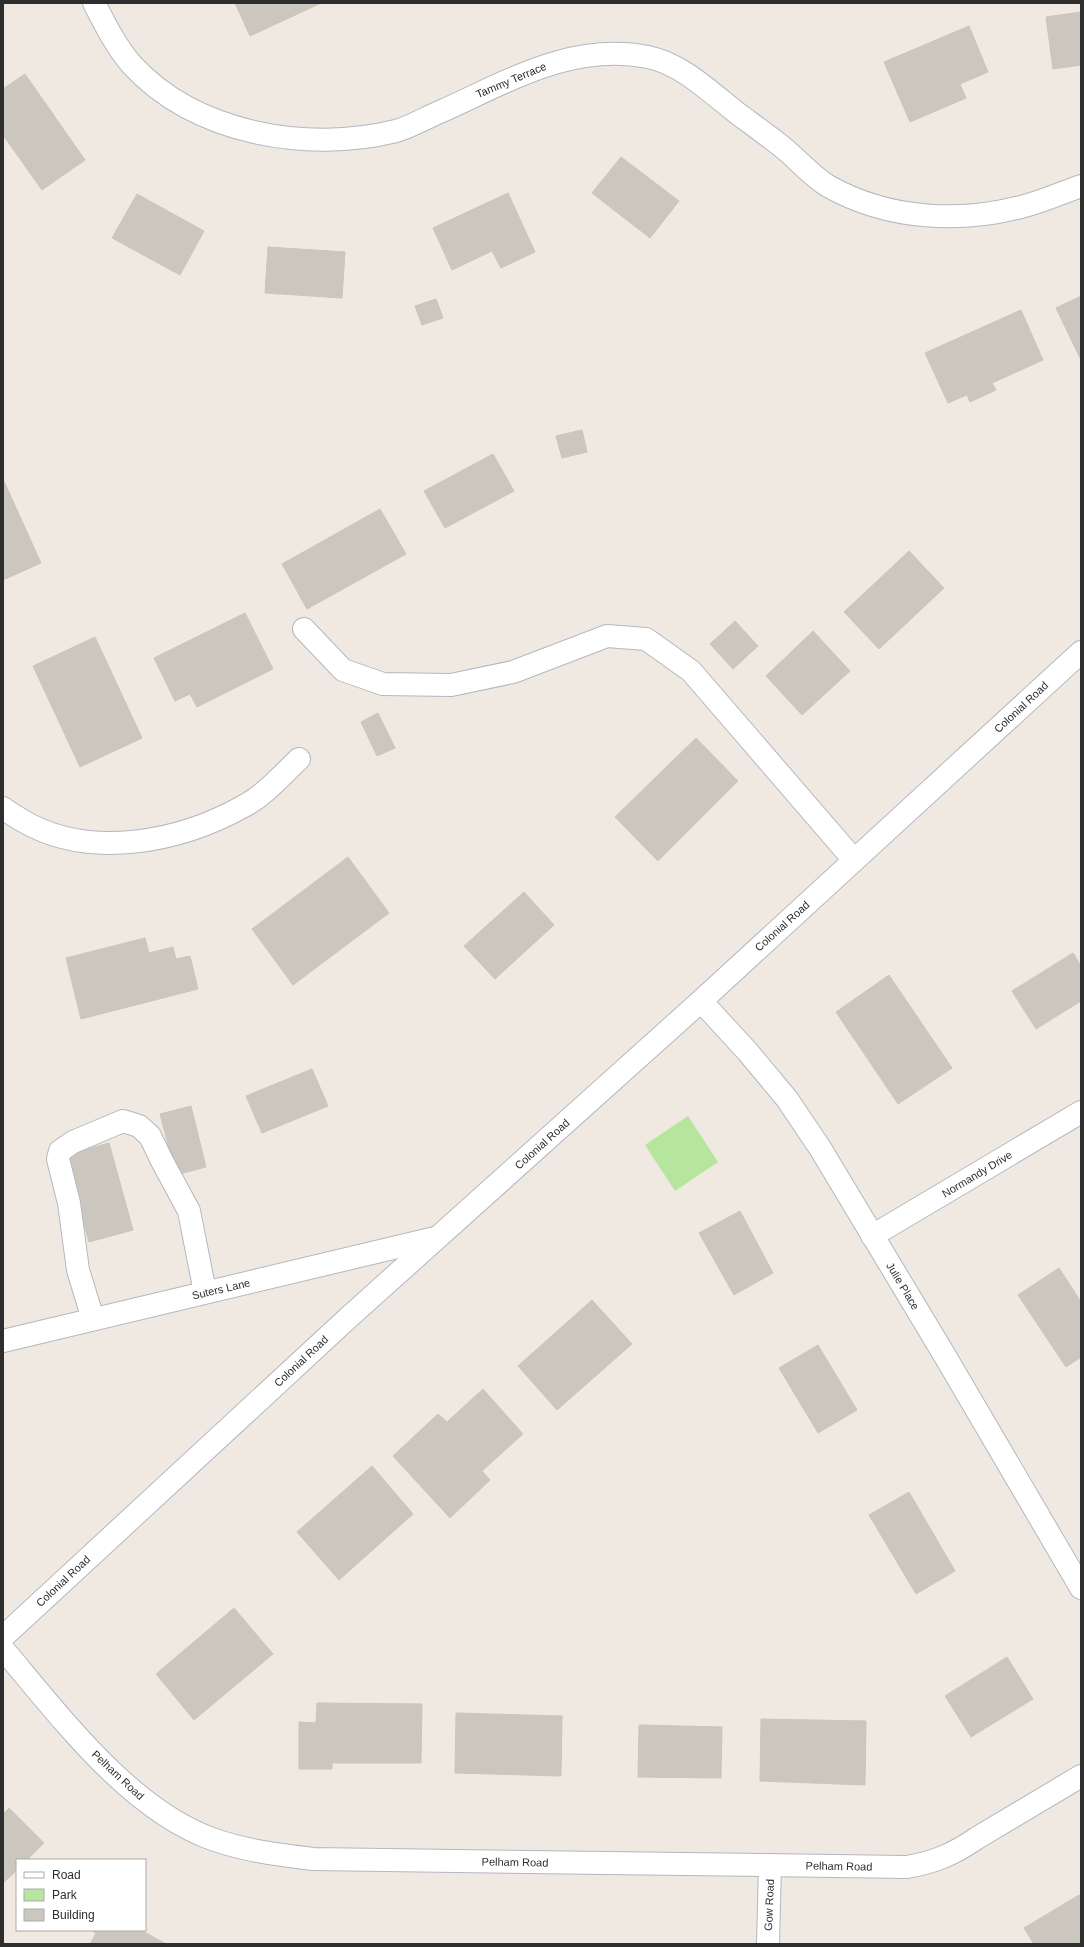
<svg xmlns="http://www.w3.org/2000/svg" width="1084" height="1947" viewBox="0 0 1084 1947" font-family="Arial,sans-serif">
<rect width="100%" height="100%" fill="#efe9e1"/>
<polygon fill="#b6e59e" points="688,1116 718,1162 675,1191 645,1145"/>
<g fill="#cbc7bf" stroke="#cbc5ba">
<polygon points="235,3 321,3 250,36"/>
<polygon points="1081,12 1081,65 1053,69 1046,17"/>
<polygon points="969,26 988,72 960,84 966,98 910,122 884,62"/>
<polygon points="25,74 85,160 42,190 3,135 3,89"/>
<polygon points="621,157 679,201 650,238 592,193"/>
<polygon points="508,193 535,252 501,268 492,251 452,270 433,228"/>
<polygon points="137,194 204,231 180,275 112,238"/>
<polygon points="268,247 345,252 342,298 265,293"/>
<polygon points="1081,296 1081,358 1080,358 1056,308"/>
<polygon points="436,299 443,318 422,325 415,306"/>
<polygon points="1021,310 1043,360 992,383 996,390 970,402 967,395 948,403 925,353"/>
<polygon points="582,430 587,452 562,458 556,436"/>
<polygon points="493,454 514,491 445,528 424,491"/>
<polygon points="3,479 41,563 3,580"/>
<polygon points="380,509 406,554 307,609 282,564"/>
<polygon points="909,551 944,588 879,649 844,612"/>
<polygon points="245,613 273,669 197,707 190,694 175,701 154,658"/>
<polygon points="735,621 758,646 733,669 710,644"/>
<polygon points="813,631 850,671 802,715 766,676"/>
<polygon points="95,637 142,738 80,767 33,666"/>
<polygon points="378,713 395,748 377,756 361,722"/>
<polygon points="696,738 738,781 658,861 615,817"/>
<polygon points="348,857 389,913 293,985 252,929"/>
<polygon points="524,892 554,925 495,979 464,946"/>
<polygon points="145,938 149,953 173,947 176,959 190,956 198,989 81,1019 66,958"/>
<polygon points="1073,953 1081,966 1081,1001 1036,1029 1012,991"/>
<polygon points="889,975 952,1068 898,1104 836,1012"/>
<polygon points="312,1069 328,1106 262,1133 246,1096"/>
<polygon points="191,1106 206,1167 176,1175 160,1114"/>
<polygon points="109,1143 133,1230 89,1242 65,1155"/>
<polygon points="740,1211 773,1273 734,1295 699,1233"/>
<polygon points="1059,1268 1081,1302 1081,1357 1066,1367 1018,1295"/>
<polygon points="592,1300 632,1344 557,1410 518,1366"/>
<polygon points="818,1345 857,1410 818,1433 779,1368"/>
<polygon points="483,1389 523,1434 482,1471 490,1480 450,1518 393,1456 438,1414 447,1422"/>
<polygon points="372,1466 413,1514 339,1580 297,1532"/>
<polygon points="909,1492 955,1571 916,1594 869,1515"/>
<polygon points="234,1608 273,1654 194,1720 156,1674"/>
<polygon points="1007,1657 1033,1699 971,1737 945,1696"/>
<polygon points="317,1703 422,1704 421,1763 332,1763 332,1769 299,1769 299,1722 316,1723"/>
<polygon points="456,1713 562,1716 561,1776 455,1773"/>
<polygon points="761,1719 866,1721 865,1785 760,1781"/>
<polygon points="639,1725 722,1727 721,1778 638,1777"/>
<polygon points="9,1808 44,1843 27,1860 17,1860 17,1870 3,1883 3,1814"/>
<polygon points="1079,1895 1081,1897 1081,1944 1034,1944 1024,1928"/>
<polygon points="91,1930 141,1930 166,1944 90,1944 96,1933"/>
</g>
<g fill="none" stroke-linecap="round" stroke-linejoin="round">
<g stroke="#b4b7c1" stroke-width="24">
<g id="minor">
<path d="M94,3C105,24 116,47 132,65C196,134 307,153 396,131C411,127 427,117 442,111C509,81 572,42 648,57C682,64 710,92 737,113C753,125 770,137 786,150C800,162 812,176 828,186C888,220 963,224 1028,205C1046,200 1064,192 1081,186"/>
<polyline points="304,629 343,670 383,684 451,685 513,672 607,636 646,639 691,671 854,860"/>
<path d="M3,808C9,813 17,817 23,821C90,860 180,842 244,806C265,795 282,775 299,759"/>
<polyline points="701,1001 747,1051 787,1099 820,1148 945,1356 1081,1588"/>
<polyline points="872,1236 1081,1112"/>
<polyline points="93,1319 78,1270 69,1203 58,1159 60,1151 73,1142 123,1121 139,1126 150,1136 162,1161 189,1211 205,1292"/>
<polyline points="3,1341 435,1238"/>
<polyline points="3,1637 348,1318 701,1001 1081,652"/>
<path d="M3,1649C60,1716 130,1811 215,1840C247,1851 280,1855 313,1859L907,1867C935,1862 952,1855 977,1838L1081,1776"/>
<polyline points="768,1944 770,1865"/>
</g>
</g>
<use href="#minor" stroke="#fff" stroke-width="22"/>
</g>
<g text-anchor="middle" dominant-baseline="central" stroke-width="3" stroke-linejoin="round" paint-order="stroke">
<g font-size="11" fill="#2e2e2e" stroke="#fff">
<text transform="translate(511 80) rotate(-23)">Tammy Terrace</text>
<text transform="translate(1021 707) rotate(-43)">Colonial Road</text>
<text transform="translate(782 926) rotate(-42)">Colonial Road</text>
<text transform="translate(542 1144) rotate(-42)">Colonial Road</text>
<text transform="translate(977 1174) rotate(-31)">Normandy Drive</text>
<text transform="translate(903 1286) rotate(59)">Julie Place</text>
<text transform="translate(221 1289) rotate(-13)">Suters Lane</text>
<text transform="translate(301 1361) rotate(-43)">Colonial Road</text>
<text transform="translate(63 1581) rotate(-43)">Colonial Road</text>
<text transform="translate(118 1775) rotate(43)">Pelham Road</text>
<text transform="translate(515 1862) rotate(1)">Pelham Road</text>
<text transform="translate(839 1866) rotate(1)">Pelham Road</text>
<text transform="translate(769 1905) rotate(-88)">Gow Road</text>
</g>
</g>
<rect width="1084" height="1947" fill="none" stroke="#2e2e2e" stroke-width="8"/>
<rect x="16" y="1859" width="130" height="72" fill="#ffffff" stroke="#ababab"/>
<rect x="24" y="1872" width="20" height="6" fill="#ffffff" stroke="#ababab"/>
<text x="52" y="1879" font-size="12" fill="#2e2e2e">Road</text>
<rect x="24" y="1889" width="20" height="12" fill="#b6e59e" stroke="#ababab"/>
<text x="52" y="1899" font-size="12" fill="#2e2e2e">Park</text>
<rect x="24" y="1909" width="20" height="12" fill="#cbc7bf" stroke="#ababab"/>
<text x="52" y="1919" font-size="12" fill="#2e2e2e">Building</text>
</svg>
